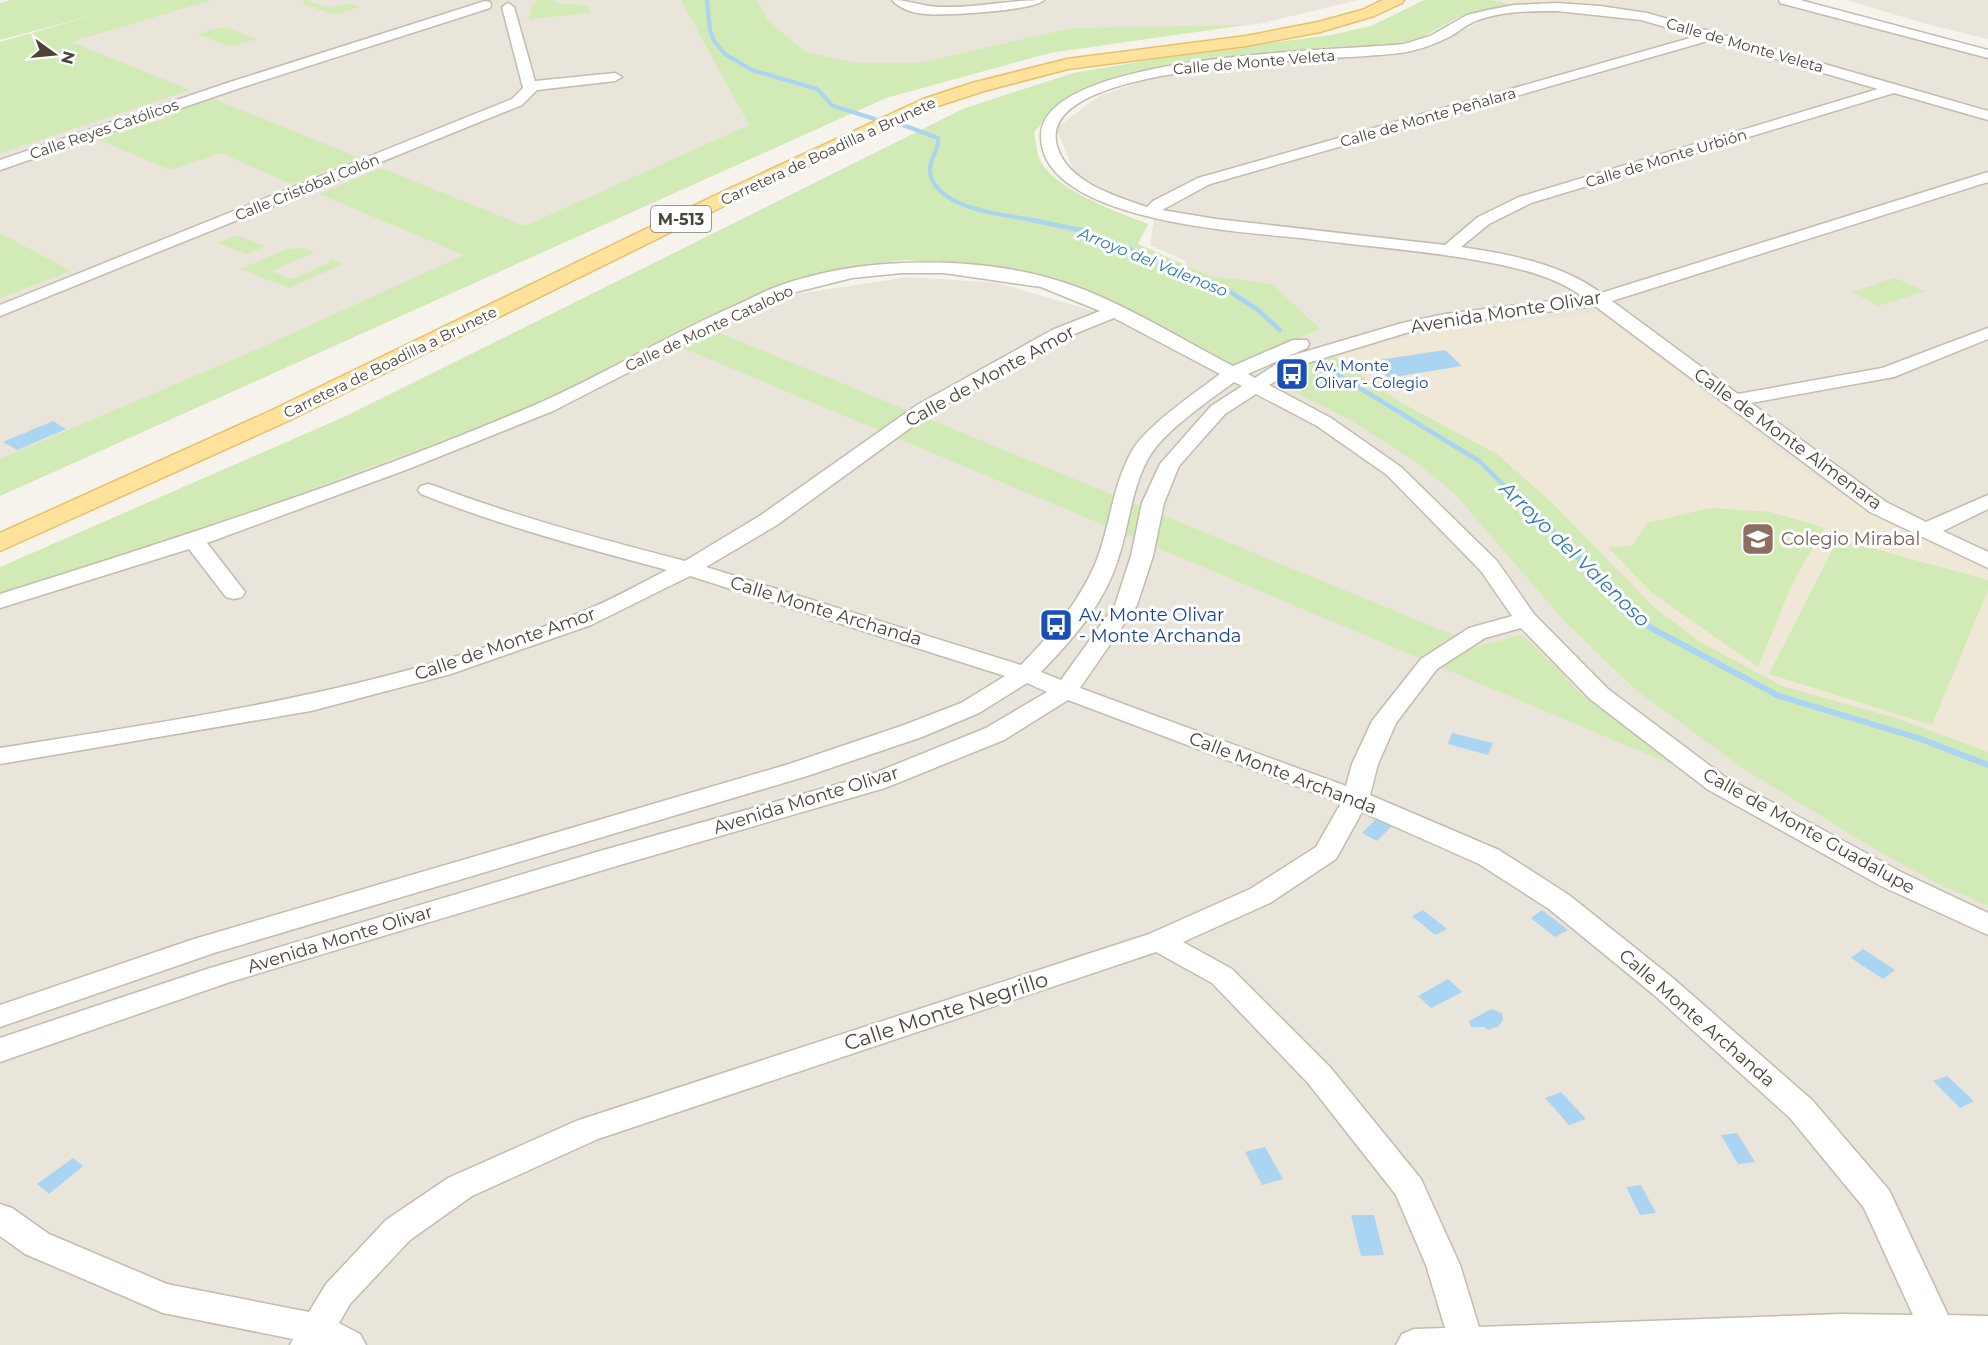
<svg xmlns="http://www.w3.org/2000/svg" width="1988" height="1345" viewBox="0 0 1988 1345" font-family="Montserrat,sans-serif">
<rect width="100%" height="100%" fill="#f6f3ec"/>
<g fill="#eae5da">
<polygon points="204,0 1358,0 1263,23 1058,51 899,92 0,496 0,59"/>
<polygon points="1611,0 1772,0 1988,58 1988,1345 0,1345 0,607 539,398 667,354 789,295 909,277 998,283 1166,332 1186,261 1150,245 1154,219 1074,172 1056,128 1099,96 1155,77 1254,65 1409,51 1437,43 1515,5 1564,3 1602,5"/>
<polygon points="1846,0 1988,0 1988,39 1930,25"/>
</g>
<g fill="#efe8d6">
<polygon points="1490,0 1611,0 1603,5 1564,3 1515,5"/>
<polygon points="1601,312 1800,468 1871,512 1988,566 1988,752 1896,718 1782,686 1702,643 1655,608 1550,501 1335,357 1365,347 1460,326 1538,321"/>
</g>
<g fill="#d2eab5">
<polygon points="11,0 212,0 71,42 190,90 0,153 0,42 98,14 0,40 0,3"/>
<polygon points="305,0 330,8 346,3 360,7 335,15 303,4 302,3"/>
<polygon points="538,0 553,0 560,4 588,5 591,13 529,19 531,7"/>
<polygon points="681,0 757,0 768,21 806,52 856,63 919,63 1072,28 1244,25 1050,53 886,98 0,496 0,459 251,352 464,255 319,194 381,168 525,226 749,125"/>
<path d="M1424,0H1490L1515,5L1459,17L1422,37L1382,48L1218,60L1130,73L1077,93L1055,108L1034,132C1036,140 1036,148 1038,155C1048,188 1118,212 1148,224L1138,244L1210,276L1272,284L1320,329L1231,365L1052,277L981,266L906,260L853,266L784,283L545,402L188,535L0,597V567L346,416L965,108L1073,73L1192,53L1331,35L1371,26Z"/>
<polygon points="219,28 227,28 257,39 230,47 198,34"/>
<polygon points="212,98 360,158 291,184 221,153 170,170 95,138 146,121 152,123 167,118 162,116"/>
<polygon points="0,233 71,271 0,298"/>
<polygon points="236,235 265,246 247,254 217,243"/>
<polygon points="302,248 315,252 272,271 292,279 331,262 328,260 331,259 343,264 289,288 240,269 287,249"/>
<polygon points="1895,278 1925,291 1879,306 1852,292"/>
<polygon points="715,331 1480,646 1521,635 1562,673 1576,690 1673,765 681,347"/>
<polygon points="1335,357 1396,400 1497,454 1550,501 1655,608 1702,643 1782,686 1896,718 1988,752 1988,906 1939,884 1878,851 1744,769 1636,690 1566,623 1453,492 1414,461 1350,420 1275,382 1300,367"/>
<polygon points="1710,508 1771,512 1824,528 1793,582 1758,667 1652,593 1608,547 1632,546 1647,523"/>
<polygon points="1838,539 1988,580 1988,590 1932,725 1769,674"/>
</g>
<g fill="#a9d4f2">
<polygon points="1445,350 1462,366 1388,378 1372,361"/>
<polygon points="53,421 66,429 17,450 3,442"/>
<polygon points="1452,733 1493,743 1488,755 1448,744"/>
<polygon points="1381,814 1396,822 1377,841 1362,833"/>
<polygon points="1423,910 1447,929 1435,935 1412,916"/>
<polygon points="1542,910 1568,930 1555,937 1531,918"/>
<polygon points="1863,949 1895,970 1883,979 1851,958"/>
<polygon points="1448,979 1462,992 1431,1008 1418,996"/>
<polygon points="1491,1009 1502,1013 1503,1019 1499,1026 1488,1030 1484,1027 1471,1027 1469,1021"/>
<polygon points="1947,1076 1974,1101 1960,1108 1933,1081"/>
<polygon points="1561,1092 1586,1119 1569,1125 1545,1098"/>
<polygon points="1737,1133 1755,1162 1738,1164 1721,1135"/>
<polygon points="1265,1147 1283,1179 1262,1185 1245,1152"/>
<polygon points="73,1158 83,1166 49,1194 37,1184"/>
<polygon points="1641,1185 1656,1213 1640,1215 1626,1187"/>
<polygon points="1351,1215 1374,1215 1384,1255 1361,1256"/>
</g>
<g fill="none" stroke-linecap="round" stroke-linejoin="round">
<g stroke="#a9d4f2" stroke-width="4">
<polyline points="707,0 710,30 714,41 725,54 752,70 817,89 833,106 875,119"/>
<path d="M900,124L938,138C940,149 928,160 930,173C938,211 1008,215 1039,221"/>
</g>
<g stroke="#a9d4f2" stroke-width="4.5">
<polyline points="1031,220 1085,231 1226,289 1258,310 1280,330"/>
<polyline points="1314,360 1479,461 1525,506"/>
</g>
<polyline stroke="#a9d4f2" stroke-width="6" points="1524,504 1651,628 1779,696 1918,738 1988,765"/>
<g stroke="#c2bbae" stroke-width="3">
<g id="minor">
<path d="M892,0C909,0 924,7 942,7C976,8 1010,0 1044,0C1033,11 944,16 925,14C913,13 900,9 892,0Z"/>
<polygon points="1779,0 1800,0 1988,50 1988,58 1780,3"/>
<polygon points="485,1 490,2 491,5 490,8 240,88 0,170 0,160 230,82"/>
<polygon points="508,3 514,7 535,81 615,73 622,77 615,81 537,90 522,105 0,316 0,305 512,99 523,88 502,7"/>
<path d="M1557,3L1600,6L1647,13L1988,111V120L1894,93L1531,203L1489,224L1461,247C1509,254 1562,264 1601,293L1988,172V182L1612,301L1738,394L1882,368L1988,328V339L1894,377L1751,403L1886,502L1926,522L1988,495V509L1943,531L1988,552V568L1870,512L1595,306L1445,324L1406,333L1301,365L1269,385L1331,418L1401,467L1497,561L1534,614L1608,689L1725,777L1901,872L1988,913V935L1881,886L1707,789L1590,699L1521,628L1485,638L1437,669L1396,723L1378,764L1370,795L1499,850L1569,895L1674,979L1812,1100L1889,1190L1948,1315L1988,1316V1345H1396L1402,1334L1414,1329L1445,1328L1426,1265L1396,1195L1308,1083L1212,983L1156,952L598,1139L472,1196L410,1240L350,1304L339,1323L360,1334L366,1345H290L293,1339L163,1313L25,1254L0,1236V1204L12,1208L49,1234L167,1284L309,1312L326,1284L386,1220L448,1178L576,1121L1149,934L1250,889L1316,847L1341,803L1068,700L1004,740L885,788L620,865L230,982L0,1062V1038L210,968L600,851L867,776L986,728L1047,692L1027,683L979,713L922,737L807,776L214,953L0,1027V1005L194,939L789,764L904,725L961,703L1005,676L690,576L591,625L451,674L311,711L0,764V748C196,717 388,690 574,615C606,603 637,585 667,570C584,548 501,526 421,494L418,490L421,486L428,484L435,486C517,517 600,539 685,561L761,515L917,405L1052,330L1100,311L1041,287L944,273H902L852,278L792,293L719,326L553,411L411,468L207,543L245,592L242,597L234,599L226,597L189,549L0,608V594C181,537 362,479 537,404C603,375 666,336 732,307C748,300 764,291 781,285C819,272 863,264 904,263C951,261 1003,265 1049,278C1112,295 1175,336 1233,366L1293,340H1307L1309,344L1307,348L1248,374L1255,378L1287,357L1402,323L1445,314L1583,297C1555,276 1515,267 1481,261C1422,250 1361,246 1301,238C1241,232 1044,221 1041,138C1037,52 1344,51 1404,44L1430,36L1467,15L1488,10L1514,5ZM1557,11L1641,20L1697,36L1198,178L1153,201L1147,207C1115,196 1067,182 1057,146C1032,57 1356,62 1406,52C1422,49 1438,43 1453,35C1460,30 1468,24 1476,21C1501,11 1530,11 1557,11ZM1711,40L1878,89L1519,197L1478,217L1445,245L1216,219L1162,210L1210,184ZM1114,318L1220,374C1195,393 1150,423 1133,449C1112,485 1111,524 1096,562C1079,603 1051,634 1021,665L706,567L777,525L931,413L1064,338ZM1234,382L1242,386L1211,406L1160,464L1142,503L1131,556L1115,605L1061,680L1041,672C1072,640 1105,603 1118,559C1130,524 1131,486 1151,454C1167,429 1210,400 1234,382ZM1256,394L1317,426L1387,475L1481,571L1512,616L1469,628L1421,659L1372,721L1352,764L1346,786L1080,688L1137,605L1153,556L1164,503L1179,466L1225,414ZM1362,812L1479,864L1549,909L1654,995L1790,1118L1864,1208L1913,1315L1841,1314L1479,1327L1460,1265L1421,1179L1330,1067L1232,969L1183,942L1270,903L1336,859Z"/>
</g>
</g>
<g stroke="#e6c16a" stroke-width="3">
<polygon id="major" points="1383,0 1404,0 1402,3 1374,16 1320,32 1246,46 1068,69 984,91 935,107 736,200 286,422 0,551 0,533 268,412 722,192 923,99 972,83 1067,59 1246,36 1318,22 1362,10"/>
</g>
<use href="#minor" fill="#fff" fill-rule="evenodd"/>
<use href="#major" fill="#ffe39c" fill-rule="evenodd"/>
</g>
<defs>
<g id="bus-square" transform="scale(1.725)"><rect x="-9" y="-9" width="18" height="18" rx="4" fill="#1a4fb4" stroke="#fff"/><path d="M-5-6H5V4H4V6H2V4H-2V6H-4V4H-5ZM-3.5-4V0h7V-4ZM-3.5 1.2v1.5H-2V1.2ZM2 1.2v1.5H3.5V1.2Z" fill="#fff"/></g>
<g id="university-square" transform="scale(1.725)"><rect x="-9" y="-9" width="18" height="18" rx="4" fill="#8d6e63" stroke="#fff"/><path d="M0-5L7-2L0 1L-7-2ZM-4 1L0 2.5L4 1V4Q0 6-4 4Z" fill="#fff"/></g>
</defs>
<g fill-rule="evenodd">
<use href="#bus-square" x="1292" y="374"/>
<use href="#university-square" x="1758" y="539"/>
<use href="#bus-square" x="1056" y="625"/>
</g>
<g text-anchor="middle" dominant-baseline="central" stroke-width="6" stroke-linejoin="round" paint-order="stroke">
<g font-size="15" fill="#4b4439" stroke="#fff">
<text transform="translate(1745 45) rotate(16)">Calle de Monte Veleta</text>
<text transform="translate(1254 62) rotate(-5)">Calle de Monte Veleta</text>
<text transform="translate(1428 117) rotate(-16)">Calle de Monte Peñalara</text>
<text transform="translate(104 129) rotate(-19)">Calle Reyes Católicos</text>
<text transform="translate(828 151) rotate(-25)">Carretera de Boadilla a Brunete</text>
<text transform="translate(1666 158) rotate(-17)">Calle de Monte Urbión</text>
<text transform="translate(307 187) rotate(-22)">Calle Cristóbal Colón</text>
<text transform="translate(709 328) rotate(-25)">Calle de Monte Catalobo</text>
<text transform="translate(390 362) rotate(-26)">Carretera de Boadilla a Brunete</text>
</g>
<g font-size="15" fill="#164399" stroke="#fff" text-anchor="start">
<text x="1315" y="365">Av. Monte<tspan x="1315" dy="17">Olivar - Colegio</tspan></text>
</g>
<rect fill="#fff" stroke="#817c74" stroke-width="1.5" x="651" y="206" width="60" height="26" rx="4.5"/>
<g font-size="16" font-weight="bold" fill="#4b4439">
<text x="681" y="219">M-513</text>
</g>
<g font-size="16" font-style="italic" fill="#2e7ab2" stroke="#fff">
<text transform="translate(1153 262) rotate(22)">Arroyo del Valenoso</text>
</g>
<g font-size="18" fill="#4b4439" stroke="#fff">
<text transform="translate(1506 312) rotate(-9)">Avenida Monte Olivar</text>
<text transform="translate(990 376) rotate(-29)">Calle de Monte Amor</text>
<text transform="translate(1788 439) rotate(36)">Calle de Monte Almenara</text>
<text transform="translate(826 611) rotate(17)">Calle Monte Archanda</text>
<text transform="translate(505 644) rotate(-19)">Calle de Monte Amor</text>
<text transform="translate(1283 773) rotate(21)">Calle Monte Archanda</text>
<text transform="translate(806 800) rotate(-17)">Avenida Monte Olivar</text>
<text transform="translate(1809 831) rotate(29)">Calle de Monte Guadalupe</text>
<text transform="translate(340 939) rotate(-17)">Avenida Monte Olivar</text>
<text transform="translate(1697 1018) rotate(41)">Calle Monte Archanda</text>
</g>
<g font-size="18" fill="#785e54" stroke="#fff" text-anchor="start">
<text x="1781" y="539">Colegio Mirabal</text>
</g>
<g font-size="18" fill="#164399" stroke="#fff" text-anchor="start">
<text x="1079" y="615">Av. Monte Olivar<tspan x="1079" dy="21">- Monte Archanda</tspan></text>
</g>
<g font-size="20" font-style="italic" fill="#2e7ab2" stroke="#fff">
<text transform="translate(1575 554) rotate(44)">Arroyo del Valenoso</text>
</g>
<g font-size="21" fill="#4b4439" stroke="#fff">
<text transform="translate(946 1011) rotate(-18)">Calle Monte Negrillo</text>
</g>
</g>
<g transform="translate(54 54) rotate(105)" stroke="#ffffff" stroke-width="4.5" paint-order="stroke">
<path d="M0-4.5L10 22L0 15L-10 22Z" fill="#4b4439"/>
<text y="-9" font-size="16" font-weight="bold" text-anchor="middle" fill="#4b4439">N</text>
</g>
</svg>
